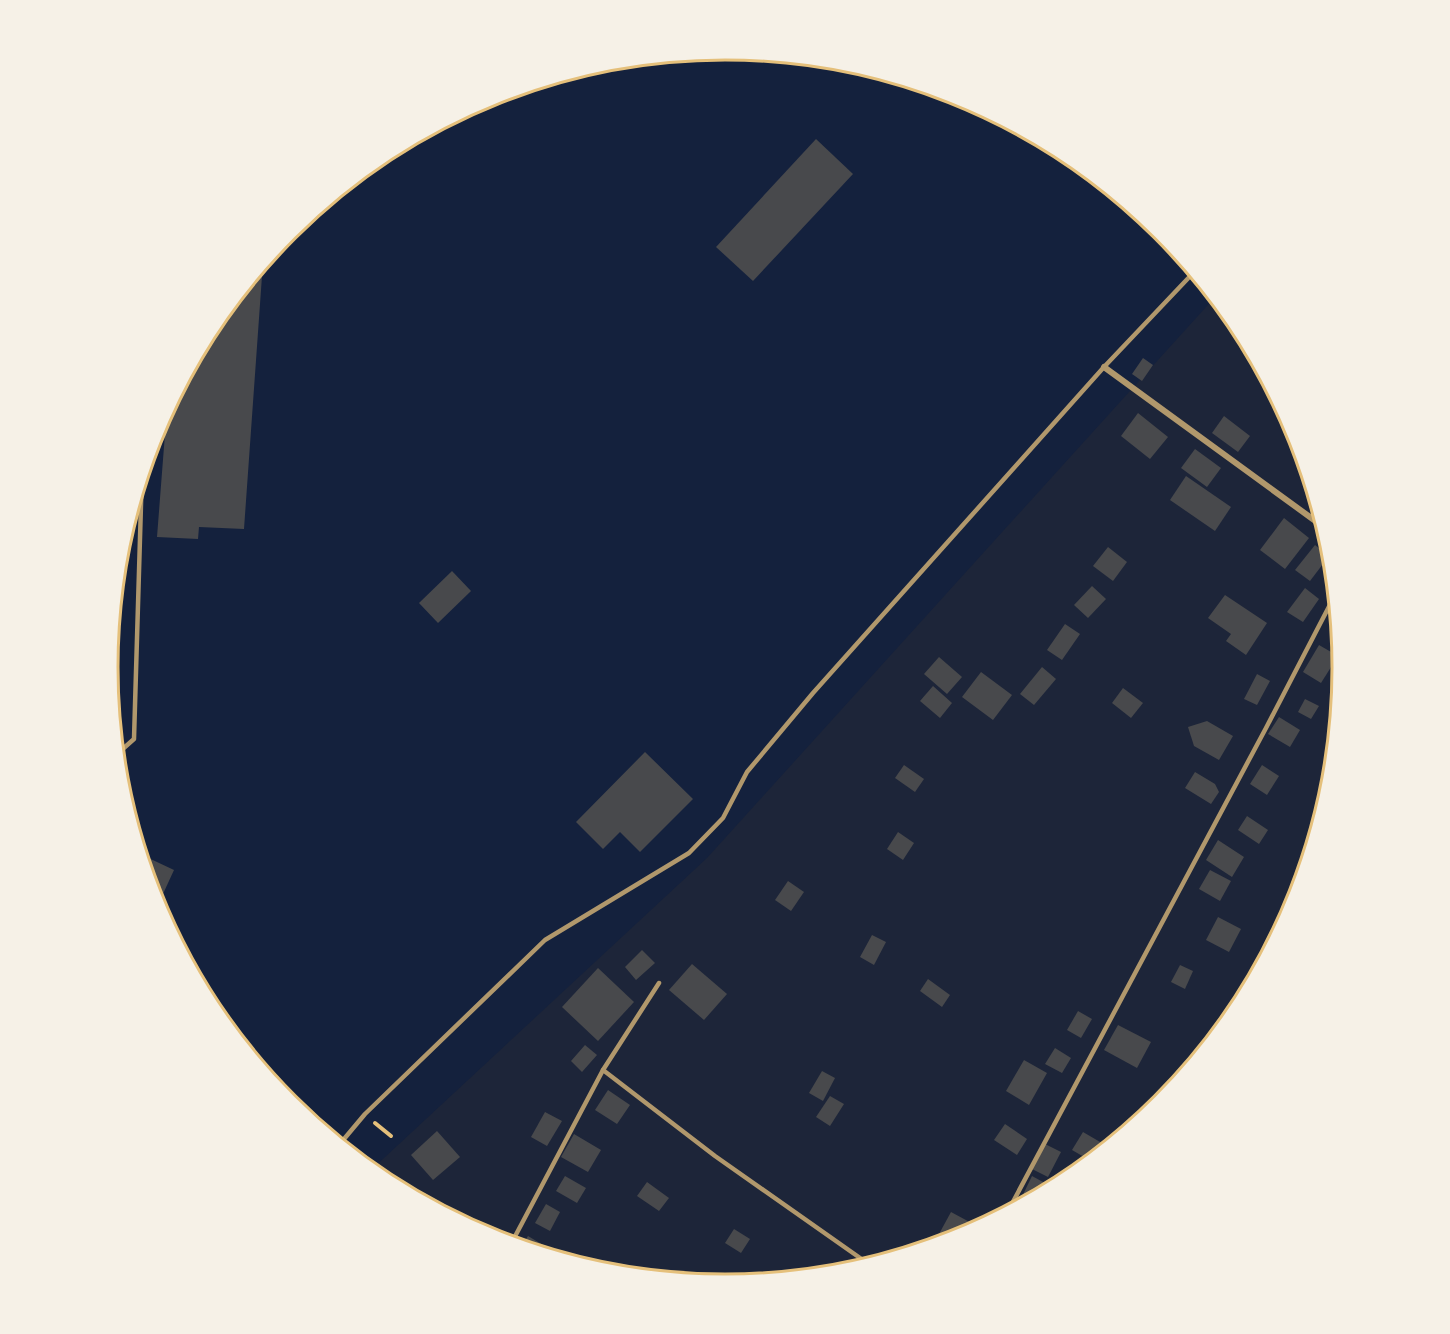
<svg xmlns="http://www.w3.org/2000/svg" width="1450" height="1334" viewBox="0 0 1450 1334" font-family="'Times New Roman',serif">
<rect width="100%" height="100%" fill="#14213d"/>
<polygon fill="#1d2539" points="1216,296 1239,324 1296,431 1331,547 1342,667 1331,788 1295,904 1238,1010 1161,1104 1068,1181 961,1238 845,1273 725,1284 604,1273 488,1237 382,1180 370,1171 707,858"/>
<g fill="#48494c">
<polygon points="816,139 853,174 753,281 716,247"/>
<polygon points="263,262 244,529 199,527 198,539 157,537 167,408 212,324"/>
<polygon points="1143,358 1153,365 1142,381 1132,374"/>
<polygon points="1138,413 1168,437 1150,459 1121,436"/>
<polygon points="1224,416 1250,436 1238,452 1212,433"/>
<polygon points="1195,449 1221,468 1207,487 1181,468"/>
<polygon points="1186,476 1231,507 1215,531 1170,500"/>
<polygon points="1284,518 1309,538 1285,569 1260,550"/>
<polygon points="1315,545 1329,556 1310,581 1295,570"/>
<polygon points="1108,547 1127,562 1113,581 1093,566"/>
<polygon points="452,571 471,591 438,623 419,603"/>
<polygon points="1092,586 1106,599 1088,618 1074,605"/>
<polygon points="1305,588 1319,599 1303,622 1287,612"/>
<polygon points="1225,595 1267,623 1246,655 1226,641 1231,634 1208,618"/>
<polygon points="1065,624 1080,634 1062,660 1047,650"/>
<polygon points="1319,645 1338,656 1321,683 1303,672"/>
<polygon points="939,657 962,677 947,694 924,674"/>
<polygon points="1042,667 1056,679 1034,705 1020,694"/>
<polygon points="981,672 1012,695 993,720 962,697"/>
<polygon points="1257,674 1270,681 1257,705 1244,699"/>
<polygon points="933,686 952,703 940,718 920,701"/>
<polygon points="1123,688 1143,703 1131,718 1112,703"/>
<polygon points="1305,699 1319,706 1311,719 1298,712"/>
<polygon points="1279,717 1300,730 1290,747 1268,734"/>
<polygon points="1207,721 1233,736 1219,760 1194,746 1188,727"/>
<polygon points="645,752 693,799 640,852 620,832 603,849 576,822"/>
<polygon points="904,765 924,779 915,792 895,778"/>
<polygon points="1262,765 1279,776 1267,795 1250,784"/>
<polygon points="1195,772 1215,784 1219,792 1211,804 1185,788"/>
<polygon points="1247,816 1268,830 1259,844 1238,830"/>
<polygon points="898,832 914,843 903,860 887,849"/>
<polygon points="1218,840 1244,857 1232,877 1206,860"/>
<polygon points="140,854 174,870 157,907 154,903"/>
<polygon points="1210,870 1231,881 1220,901 1199,889"/>
<polygon points="788,881 804,892 791,911 775,900"/>
<polygon points="1218,917 1241,929 1229,952 1206,940"/>
<polygon points="872,935 886,942 874,965 860,957"/>
<polygon points="642,950 655,963 636,980 625,967"/>
<polygon points="692,964 727,994 704,1020 669,990"/>
<polygon points="1180,965 1193,971 1185,989 1171,982"/>
<polygon points="598,968 634,1002 598,1041 562,1007"/>
<polygon points="928,979 950,995 942,1007 920,991"/>
<polygon points="1078,1011 1092,1019 1081,1038 1067,1030"/>
<polygon points="1118,1025 1151,1042 1137,1068 1104,1050"/>
<polygon points="585,1045 597,1055 582,1072 571,1061"/>
<polygon points="1055,1048 1071,1058 1062,1073 1045,1064"/>
<polygon points="1024,1060 1047,1073 1029,1105 1006,1091"/>
<polygon points="822,1071 835,1078 823,1101 809,1093"/>
<polygon points="608,1090 630,1105 617,1124 595,1110"/>
<polygon points="830,1096 844,1104 830,1126 816,1117"/>
<polygon points="545,1112 562,1121 547,1146 531,1137"/>
<polygon points="1005,1124 1027,1139 1017,1155 994,1140"/>
<polygon points="437,1131 460,1157 433,1180 411,1155"/>
<polygon points="1083,1132 1107,1146 1091,1161 1072,1150"/>
<polygon points="574,1134 601,1150 588,1172 561,1157"/>
<polygon points="1045,1144 1061,1152 1048,1177 1032,1169"/>
<polygon points="565,1176 586,1188 577,1203 556,1191"/>
<polygon points="1032,1176 1054,1188 1020,1206 1018,1205"/>
<polygon points="647,1182 669,1198 659,1211 637,1196"/>
<polygon points="546,1204 560,1212 550,1231 535,1223"/>
<polygon points="951,1212 977,1226 975,1230 952,1240 939,1234"/>
<polygon points="734,1229 750,1239 741,1253 725,1243"/>
<polygon points="528,1236 553,1251 550,1256 521,1247"/>
</g>
<g fill="none" stroke-linecap="round" stroke-linejoin="round">
<polyline stroke="#e5c07b" stroke-width="4" points="375,1123 391,1136"/>
<g stroke="#b1986c" stroke-width="4.5">
<polyline points="116,755 134,739 142,471"/>
<polyline points="603,1070 715,1156 870,1265"/>
<polyline points="339,1145 365,1114 545,940 689,853 723,818 747,772 813,693 1104,367 1195,271"/>
<polyline points="1007,1213 1266,728 1335,595"/>
<polyline points="511,1244 603,1070 659,983"/>
</g>
<polyline stroke="#b1986c" stroke-width="6" points="1104,367 1325,528"/>
</g>
<path d="M0 0H1450V1334H0ZM118 667a607 607 0 1 1 1214 0a607 607 0 1 1-1214 0Z" fill="#f6f1e7" fill-rule="evenodd"/>
<path fill="none" stroke="#e5c07b" stroke-width="3" d="M118 667a607 607 0 1 1 1214 0a607 607 0 1 1-1214 0Z"/>
</svg>
